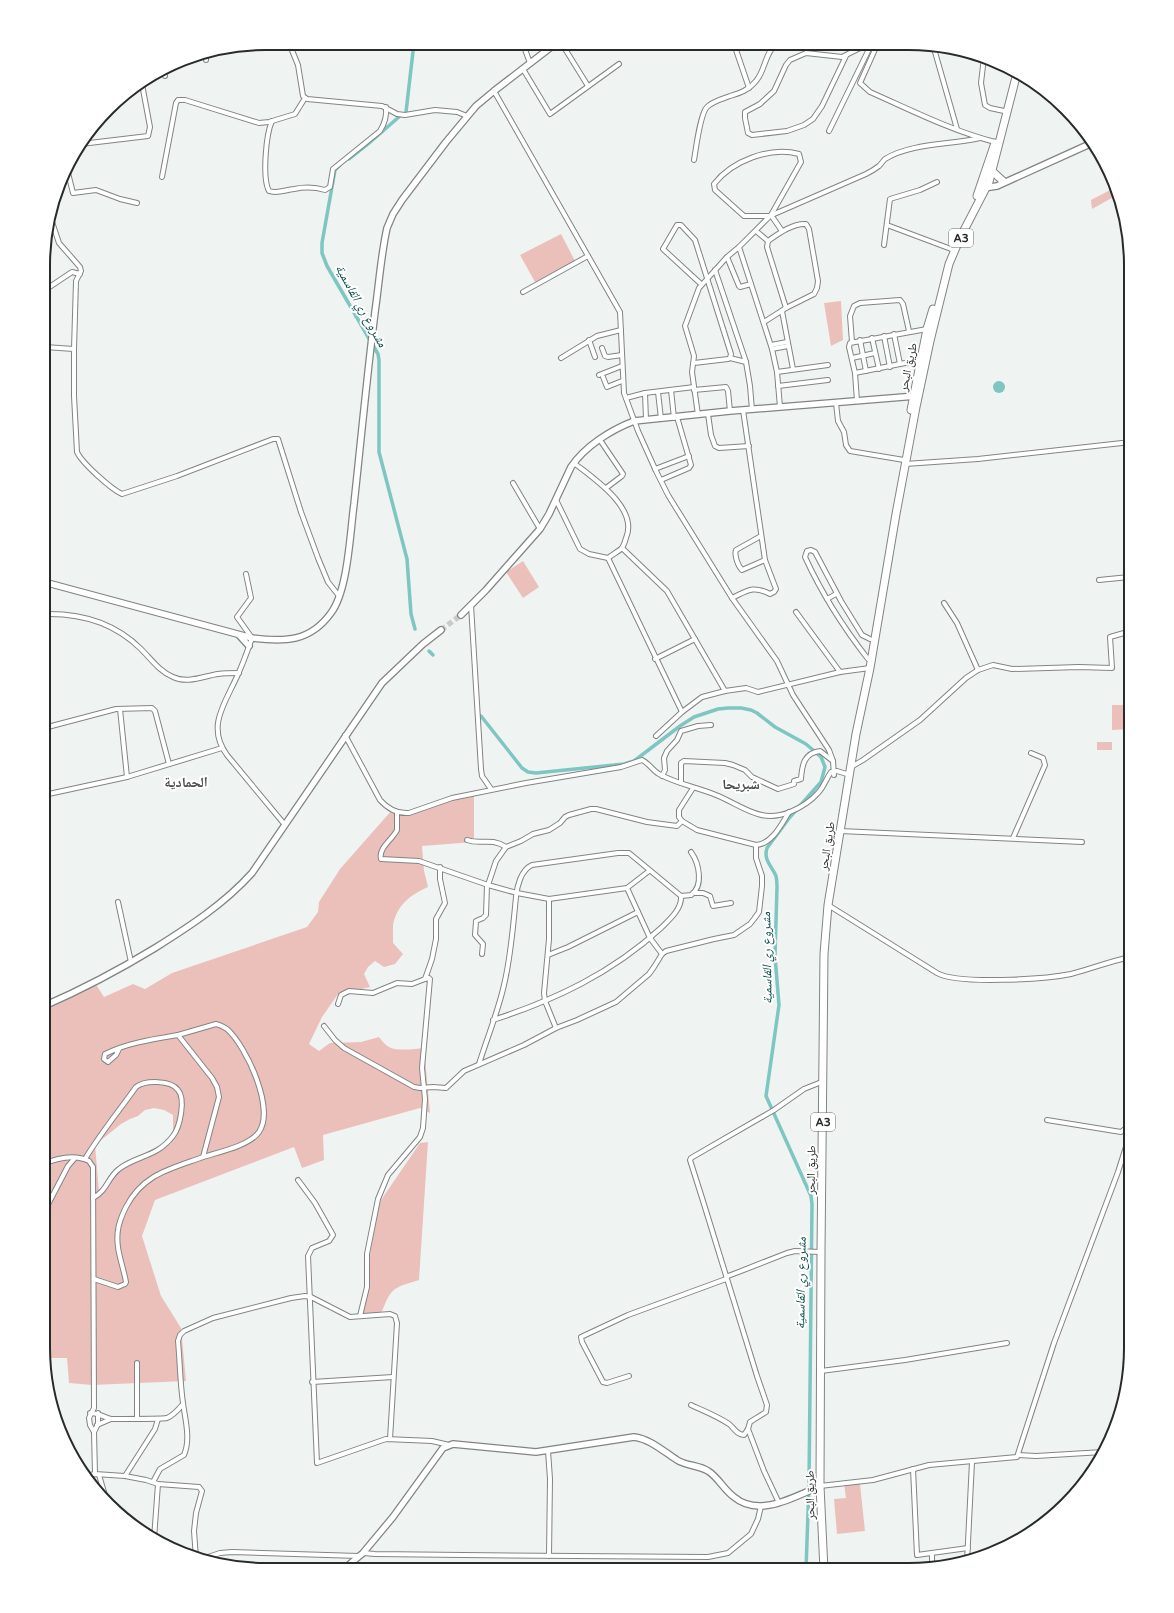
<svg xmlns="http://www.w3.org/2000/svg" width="1174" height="1613" viewBox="0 0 1174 1613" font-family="'Varela Round','Noto Naskh Arabic',sans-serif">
<rect width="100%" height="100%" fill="#eff4f3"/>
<g fill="#ebc0bb" fill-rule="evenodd">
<polygon points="1116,187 1119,194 1092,209 1091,200"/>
<polygon points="561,234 575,261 535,282 520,255"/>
<polygon points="841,301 843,340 831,346 824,303"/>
<polygon points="523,561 539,587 523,598 506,572"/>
<polygon points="1112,705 1131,705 1131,729 1112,730"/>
<rect x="1097" y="742" width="15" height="8"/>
<path d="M474,794V842L422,846L424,871L428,887C410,895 396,906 393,926C393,932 393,937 393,943L403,954L395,964L384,967L375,961L368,967L364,974L370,987L338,994L322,1017L309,1044L319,1051L330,1043L361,1042L379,1037C382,1041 386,1046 391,1048C398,1051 416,1049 424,1048L430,1113L420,1108L323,1135L324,1160L302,1168L294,1147L155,1200L142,1236L161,1296L181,1328L186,1381L92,1385L69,1383L67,1358H44L43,1348L44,1006L95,983L104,997L133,984L145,989L172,973L307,927L318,912L319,902L340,869L392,810L403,813L437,803ZM154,1108L164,1110L173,1115V1139L170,1144L116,1171L99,1191L95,1145L121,1124L130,1119L138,1116L145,1110Z"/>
<path d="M428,1142L419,1280C392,1288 391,1288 381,1314L359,1318L379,1203L420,1143Z"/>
<polygon points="844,1484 860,1484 865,1531 837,1534 834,1499 846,1498"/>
</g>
<circle fill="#7dc6c1" cx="999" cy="387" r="6"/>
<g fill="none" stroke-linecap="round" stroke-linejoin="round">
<g stroke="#7dc6c1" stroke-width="3.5">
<polyline points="406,112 414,43"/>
<polyline points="349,159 368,144 400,116"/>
<polyline points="340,165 335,170 322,243 322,253 327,266 378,354 379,360 379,452 407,559 411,614 415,629"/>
<polyline points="429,651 433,655"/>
<path d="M481,716L522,768L528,772L536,773L624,764L634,761L680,726L694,717L718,709L728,708H741L751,710L757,713L775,727L806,744L821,757L825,767L821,782L790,817L767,848C763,860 772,866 776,876C777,880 777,883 777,887L775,956L779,1005L766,1096L811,1196L812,1204L809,1484L806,1570"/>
</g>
<polyline stroke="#c7cccb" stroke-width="5.5" stroke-dasharray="5.5 3" stroke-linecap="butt" points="441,630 461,615"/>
<g stroke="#808584" stroke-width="6">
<g id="street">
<polyline points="289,43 298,65 303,96 307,99 382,106 397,114 405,115 435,110 457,112 467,116"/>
<polyline points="523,44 530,63"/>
<polyline points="562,44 588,86"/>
<polyline points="734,44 749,88"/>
<path d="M877,45L860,83L870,92C911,110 952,131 995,142"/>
<polyline points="933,45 957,129"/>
<polyline points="206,53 206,60"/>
<polyline points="846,56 822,106 813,119 804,125 787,131 752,135 748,133 745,118 745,112 760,104 774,91 786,65 790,60 806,53 842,57 866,45"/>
<polyline points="984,57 981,83 985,105 990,108 1004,111"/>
<polyline points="523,69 550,114 619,64"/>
<polyline points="164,72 165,76"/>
<polyline points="494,91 620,312 624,393 638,431 656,471 668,495 732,598 777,661 793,695 829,750 833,761 834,775"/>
<path d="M272,121C266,134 262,178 269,191C277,194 285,190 294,189C304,187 315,187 325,190L330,187L333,169L380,131C385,123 387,116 386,107"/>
<polyline points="829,131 871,45"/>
<polyline points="81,144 148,136 150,127 142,84"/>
<path d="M694,160C696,149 700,114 707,107C713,101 722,99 730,96C740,93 749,90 756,81C765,71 765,53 776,44"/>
<polyline points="67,169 73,193 96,190 120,199 137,203"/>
<polyline points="162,177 176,103 178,100 185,100 259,123 269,122 295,114 305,98"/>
<polyline points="771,215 782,231"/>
<path d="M772,215L866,174C870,172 875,169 879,166C881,164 883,161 885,159C911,143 950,145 980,138"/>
<polyline points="51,219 59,243 80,267 81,271 76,281 74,349"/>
<polyline points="887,225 951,249"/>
<polyline points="756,231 768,241"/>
<polyline points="768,241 767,247 786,308"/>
<polyline points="884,245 890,199 920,190 937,182"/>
<polyline points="739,247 772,349 777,372 780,407"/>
<polyline points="727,257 739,286 740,287 751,284"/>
<polyline points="715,270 746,362 750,386 752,410"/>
<polyline points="45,290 72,272 80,274"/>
<polyline points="523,292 588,256"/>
<polyline points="782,311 793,369"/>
<path d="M764,322L786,308L814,294L817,288L818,281L809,229L806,224C793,223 778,234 768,241"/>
<polyline points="894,334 900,364"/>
<polyline points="884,336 890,367"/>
<polyline points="872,338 879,369"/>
<polyline points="589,340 595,357"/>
<polyline points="860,340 866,371"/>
<polyline points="852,342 850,316 854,306 860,303 900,300 903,304 909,331"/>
<polyline points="771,345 787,342"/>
<path d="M45,347L74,349V396L77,452C82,463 111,489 122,494L177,476L273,439H278L301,512L318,558L328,582L339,596"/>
<polyline points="602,348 605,356 608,357 622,355"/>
<polyline points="772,349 788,346"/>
<polyline points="561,358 597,336 621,330"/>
<polyline points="730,358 746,362"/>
<polyline points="852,358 875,353"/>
<polyline points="694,363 728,359 730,358 731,354 695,240 681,225 677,225 663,249 701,284"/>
<polyline points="777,372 828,365"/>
<polyline points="855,373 920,360"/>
<polyline points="599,375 622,366"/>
<polyline points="603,377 607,387 622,381"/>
<polyline points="778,386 828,380"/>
<polyline points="671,390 674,418"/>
<polyline points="694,390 726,387 728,391 730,411"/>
<polyline points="658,392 661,419"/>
<polyline points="645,393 646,420"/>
<polyline points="626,398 645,393 694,387"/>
<polyline points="857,401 855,373 849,347 850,343 927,329"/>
<polyline points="836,403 838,421 844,432 846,445 850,451 904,460"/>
<polyline points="708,414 711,435 715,446 719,448 749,446"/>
<path d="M698,415L692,372L694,356L685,326L699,288L727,257L739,247L771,215L801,162L799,154C770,146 732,161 714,184L715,190L744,216H770"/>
<polyline points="600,440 623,474 622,476 606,488"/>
<polyline points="905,464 978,459 1131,442"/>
<polyline points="655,469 689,456"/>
<polyline points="661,480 689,468 691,465 677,417"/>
<polyline points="513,483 540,529"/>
<path d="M556,500L580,549L589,554L608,558C612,555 617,552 621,549C624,546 625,541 626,538C639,508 593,478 574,463"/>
<path d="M761,536L736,550C734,555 738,566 742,570L765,560"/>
<polyline points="622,548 667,591 725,691"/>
<polyline points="608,558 682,712"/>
<path d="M246,574L251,598L237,617L252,638C248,649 244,661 239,672C227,701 205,725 227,755L285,825"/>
<polyline points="1099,580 1129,577"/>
<polyline points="1131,590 1128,563 1131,561"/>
<path d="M732,598C747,591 753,585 770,594L774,592L776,589L765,560L743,410"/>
<polyline points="827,599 836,594"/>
<polyline points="944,603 957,623 978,670"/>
<polyline points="471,605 481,769 482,776 491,789"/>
<polyline points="796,612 840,672"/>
<path d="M44,614C80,613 115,623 141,649C151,659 160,672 173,677C187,684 204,676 218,674C225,673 232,673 239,673"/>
<polyline points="655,659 695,639"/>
<path d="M868,659C843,627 822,594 805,557L807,551L811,550L815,552L841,601L862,635L870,639"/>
<polyline points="120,709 127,777"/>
<polyline points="44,728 116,709 152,708 155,711 169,764"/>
<path d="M345,735L380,800C388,809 397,814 409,813L452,798L526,783L621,767L642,760C649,763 652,770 659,774C677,784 697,787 716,795C743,806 760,824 790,812C802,807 810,802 818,793C824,787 826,779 831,772L837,771L850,775"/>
<polyline points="656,736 682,712 702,697 725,691 746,688 758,692 840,672 870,668"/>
<polyline points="851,767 863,760 920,720 966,678 978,670 993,665 1012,669 1079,667 1112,668 1110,637 1131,631"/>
<polyline points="662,776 665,770 664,758 667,751 677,740 681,731 698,726 711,725"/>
<path d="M681,783V763L684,761L725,763L733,765L745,770L752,777L778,789L794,784V781L801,779C802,765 804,753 820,751L833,761"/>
<polyline points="44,795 127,777 222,748"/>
<path d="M397,812V830C393,839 378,848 381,859L419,861L488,885L517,893L549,899L627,888L649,871"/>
<path d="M682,821L697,830L756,845C772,844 781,825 789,812"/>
<polyline points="840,831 1082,842"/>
<polyline points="1013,838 1045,765 1043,758 1031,753"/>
<path d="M467,840C481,845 490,837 506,847"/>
<polyline points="488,885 496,861 506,847 521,841 533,834 549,830 560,823 565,817 569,815 591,809 596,809 647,822 677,826 682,821 679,817 679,810 693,788"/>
<polyline points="627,888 650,938 662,954"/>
<polyline points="695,893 703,893 710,896 713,906 731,903"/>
<path d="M681,896L691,895C704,886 699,863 691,852"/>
<polyline points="549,899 549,939 544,993 545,1001 556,1028"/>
<polyline points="118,902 131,962"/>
<path d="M828,905L937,973C958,985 1046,979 1071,974C1091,969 1110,961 1131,957"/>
<polyline points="482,954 483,944 475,935 476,921 483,918 486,915 487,885"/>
<polyline points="548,955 568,947 638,912"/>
<polyline points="338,1004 341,995 349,991 373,993 397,983 412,984 425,979 432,959 436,939 436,919 445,903 440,879 440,867"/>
<polyline points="324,1026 335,1040 344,1048 414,1087 420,1088 433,1087 446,1088 464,1071 524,1045 556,1028 577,1020 616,1002 649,974 654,967 662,954 666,951 714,939 734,935 750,924 754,919 759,912 762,886 762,876 756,858 756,845"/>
<path d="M178,1035L216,1024C220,1025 224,1027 227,1029C247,1047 275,1109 259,1132C249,1146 219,1152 203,1157"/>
<path d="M479,1064C487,1038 498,1012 504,985C511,956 513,926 516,897C517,886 521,870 532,865L618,853H629L681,896C682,909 669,920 661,928C612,973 555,1000 493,1020"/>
<polyline points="1047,1120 1121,1132 1126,1128 1131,1112"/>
<path d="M85,1159C100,1134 119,1111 136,1087C145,1080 171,1080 178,1090C186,1099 180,1127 173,1136C156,1158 137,1155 119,1169C108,1177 107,1191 93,1198"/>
<path d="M43,1164C57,1158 75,1154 89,1161L93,1167L94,1408L89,1418L90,1425L94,1432L95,1474"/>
<polyline points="298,1180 315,1203 333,1235 329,1241 312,1248 308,1256 317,1463 386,1439 432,1441 449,1445"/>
<polyline points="43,1214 68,1166 75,1158"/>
<path d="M94,1279L118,1287L125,1284L126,1282C123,1265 115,1248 118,1230C119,1222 122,1215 126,1207C143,1174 170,1169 203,1157L219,1097L217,1087L212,1078L178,1035C154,1039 127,1043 105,1054L104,1059L108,1062L116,1055L119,1049"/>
<polyline points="360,1316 367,1287 367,1254 378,1199 388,1175 420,1137 423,1128 425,1099 422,1068 430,979 429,978 425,979"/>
<polyline points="821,1371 905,1360 1007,1343"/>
<polyline points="629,1376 607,1383 603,1382 582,1342 581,1337 628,1315 726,1279 728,1276 736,1273 787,1253 795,1251 821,1252"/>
<polyline points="312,1382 393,1377"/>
<path d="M691,1405C704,1411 717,1416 729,1424C734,1428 737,1435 744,1435L748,1429"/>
<path d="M90,1413C98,1413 104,1417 111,1419C117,1419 163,1419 167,1418C174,1415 178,1410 183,1404"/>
<polyline points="137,1418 137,1363"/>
<polyline points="97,1425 111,1419"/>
<polyline points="94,1432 98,1424 98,1413"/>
<polyline points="548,1451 550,1479 549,1556"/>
<polyline points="1018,1455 1036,1456 1103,1452"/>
<polyline points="913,1469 917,1555 968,1548"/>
<polyline points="99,1475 107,1502"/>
<polyline points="86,1476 95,1474 125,1476 146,1480 158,1484 199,1487 202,1491 196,1513 194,1531 196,1558"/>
<polyline points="125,1476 155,1429 158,1419"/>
<path d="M153,1482L160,1469L184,1455C191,1439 185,1419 183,1403C180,1383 180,1362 178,1341L180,1335L184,1331L213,1318L291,1298L305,1296L311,1297L350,1317L390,1314L395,1316L397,1323L390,1439"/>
<polyline points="820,1486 873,1480 929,1465 1017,1457 1054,1343 1118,1172 1131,1131"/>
<polyline points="779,1503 764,1471 748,1429 750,1422 766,1412 767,1405 757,1376 703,1201 690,1160 691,1158 774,1110 804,1089 824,1081"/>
<polyline points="154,1539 158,1484"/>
<path d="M363,1553L375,1554C486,1555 597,1557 708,1557L728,1553L751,1534L758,1519L761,1506"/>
<polyline points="932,1553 932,1567"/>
<polyline points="202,1559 220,1553 232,1552 359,1556"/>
<polyline points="967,1562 972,1462"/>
</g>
</g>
<g stroke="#808584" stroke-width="8">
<g id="secondary">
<polyline points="984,188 997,186 1092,143"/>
<path d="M44,582L252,638C285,642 310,642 331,613C348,590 350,534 354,504C361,440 367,376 375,312C379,284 381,255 387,228L393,214L402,200L446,142L476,106L494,91L555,44"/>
<path d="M461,615L486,590L540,529L549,514L571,467C585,446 611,430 634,421L730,411L916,396"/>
<polyline points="239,635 249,646"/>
<path d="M44,1006C83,989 119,970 155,948C190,926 224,904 252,873L382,683L423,644L441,630"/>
<path d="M345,1568L363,1553L393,1517L443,1448L453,1444L536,1452L634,1437C650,1439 663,1451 677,1460C686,1466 699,1465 708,1471C718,1477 724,1490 734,1497C759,1518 794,1497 820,1486"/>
</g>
</g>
<g stroke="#808584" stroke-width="9">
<g id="highway">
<polyline points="992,171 1003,181"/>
<polyline points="977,196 995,143"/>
<polyline points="911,410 927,329 933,309"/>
<polyline points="824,1570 820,1486 821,1252 824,954 828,905 856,734 870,668 896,514 916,407 930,341 949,264 960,238 989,182 1017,73"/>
</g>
</g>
<use href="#street" stroke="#fff" stroke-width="4"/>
<use href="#secondary" stroke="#fff" stroke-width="5.5"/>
<use href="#highway" stroke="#fff" stroke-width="7"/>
</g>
<g text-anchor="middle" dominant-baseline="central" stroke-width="4" stroke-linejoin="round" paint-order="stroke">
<g fill="#fff" stroke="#696b6b" stroke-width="1">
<rect x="949" y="229" width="24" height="18" rx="3"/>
<rect x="811" y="1113" width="24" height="18" rx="3"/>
</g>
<g font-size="11" font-weight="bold" fill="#292b2b">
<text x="961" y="238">A3</text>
<text x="823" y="1122">A3</text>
</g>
<g font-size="12" fill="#292b2b" stroke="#fff">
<text transform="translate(908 367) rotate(-78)">طريق البحر</text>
<text transform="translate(827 846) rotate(-81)">طريق البحر</text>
<text transform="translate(811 1170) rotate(-89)">طريق البحر</text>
<text transform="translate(810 1495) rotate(-91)">طريق البحر</text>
</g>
<g font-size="13" font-style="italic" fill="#0c4f4c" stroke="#fff">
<text transform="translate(361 306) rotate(61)">مشروع ري القاسمية</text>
<text transform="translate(767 958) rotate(-91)">مشروع ري القاسمية</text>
<text transform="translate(801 1283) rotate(-89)">مشروع ري القاسمية</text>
</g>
<g font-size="14" font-weight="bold" fill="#494d4d" stroke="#fff">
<text x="186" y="782">الحمادية</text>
<text x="741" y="784">شبريحا</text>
</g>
</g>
<path d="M0 0H1174V1613H0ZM265 50H909A215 215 0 0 1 1124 265V1348A215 215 0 0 1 909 1563H265A215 215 0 0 1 50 1348V265A215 215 0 0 1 265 50Z" fill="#fff" fill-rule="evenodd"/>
<path fill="none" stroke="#292b2b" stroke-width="2" d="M265 50H909A215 215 0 0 1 1124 265V1348A215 215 0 0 1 909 1563H265A215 215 0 0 1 50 1348V265A215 215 0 0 1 265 50Z"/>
</svg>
